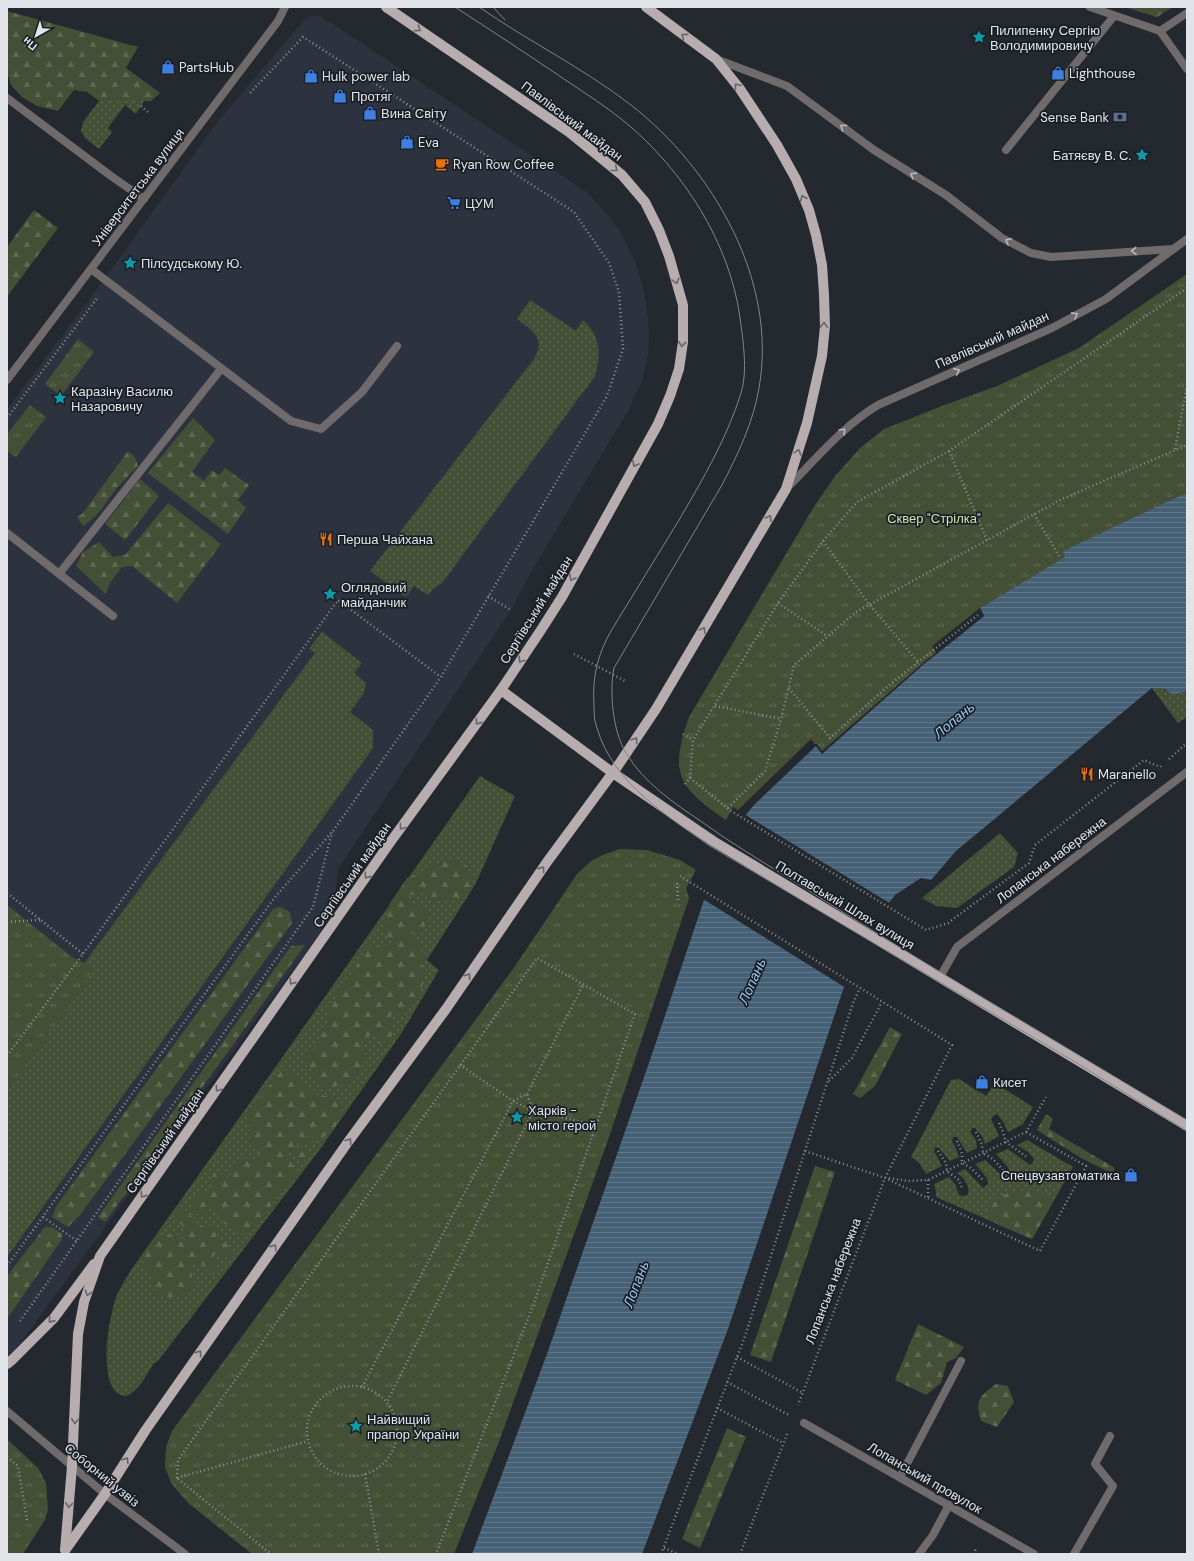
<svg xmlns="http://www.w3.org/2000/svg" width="1194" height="1561" viewBox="0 0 1194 1561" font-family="'DM Sans',sans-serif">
<defs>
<pattern id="grass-dots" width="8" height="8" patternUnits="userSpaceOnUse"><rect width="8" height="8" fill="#445035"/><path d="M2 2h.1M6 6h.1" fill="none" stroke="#5f6952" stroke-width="1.8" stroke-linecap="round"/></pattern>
<pattern id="forest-firs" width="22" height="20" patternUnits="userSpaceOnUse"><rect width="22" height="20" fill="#445035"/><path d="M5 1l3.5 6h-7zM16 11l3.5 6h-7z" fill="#5f6952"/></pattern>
<pattern id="park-tufts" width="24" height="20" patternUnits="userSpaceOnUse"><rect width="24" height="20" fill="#445035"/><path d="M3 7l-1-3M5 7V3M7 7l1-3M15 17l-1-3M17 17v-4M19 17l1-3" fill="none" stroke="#5f6952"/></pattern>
<pattern id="water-rules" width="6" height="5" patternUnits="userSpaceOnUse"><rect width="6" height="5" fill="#466076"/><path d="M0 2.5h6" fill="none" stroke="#60778a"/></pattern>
</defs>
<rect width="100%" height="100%" fill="#24282f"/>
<polygon fill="#2c333e" points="310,16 320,16 331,23 588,193 607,214 621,233 635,262 644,290 648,319 649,333 648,354 642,381 628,411 530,574 511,610 338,869 335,895 329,916 320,933 43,1312 16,1349 7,1358 7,409 92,296 219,120 304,20"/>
<g fill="url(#grass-dots)">
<polygon points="99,101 144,101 136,114 125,105 108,128 112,132 99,149 85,138 81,131 83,122"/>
<path d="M530,300L576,331L583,320C601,337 601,353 595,376L442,583L433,589L428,595L414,586L406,597L370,571L534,359C546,337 533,332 517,319Z"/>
<polygon points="322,632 362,663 354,673 366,683 364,693 350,712 373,730 373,748 7,1257 7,1067 315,653 309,649"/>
<path d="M1152,688C1166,687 1173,697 1187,691V717L1178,723Z"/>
<path d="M480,776L515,796L475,885L427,960L439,970L401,1034L318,1152L158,1361L154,1363C148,1372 140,1388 130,1394C127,1397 122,1396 119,1394C103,1385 106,1343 109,1327C111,1317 113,1306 116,1297C120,1288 126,1278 131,1270L291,1045Z"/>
<polygon points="1000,833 1018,853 1014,867 957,908 936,906 922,898"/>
<polygon points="959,1079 986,1096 995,1083 1033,1107 1023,1124 1008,1132 1004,1123 997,1114 994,1115 991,1119 999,1136 985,1144 982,1136 975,1128 972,1128 970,1132 976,1140 977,1148 967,1153 957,1137 953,1137 952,1141 957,1151 959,1157 950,1161 939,1148 935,1147 934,1151 942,1166 926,1174 919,1163 911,1157 951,1080"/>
<path d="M1027,1140L1073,1167L1032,1239L936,1197V1192L934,1184L949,1177L955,1184L959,1195L964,1196L968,1194C970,1185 964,1178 957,1173L965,1169L983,1188L988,1184L987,1178L975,1164L985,1160L999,1173L1005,1176L1009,1172L1008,1167L996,1154L1008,1149L1030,1165L1033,1163L1034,1159L1028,1152L1017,1145Z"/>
</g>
<g fill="url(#forest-firs)">
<polygon points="1124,7 1173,7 1157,17"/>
<polygon points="7,11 138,47 126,68 160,93 151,101 99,101 87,92 74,90 58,111 37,106 22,97 11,85 7,72"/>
<polygon points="34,210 58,228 7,297 7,247"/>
<polygon points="193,418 215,440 192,472 204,481 212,470 219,475 225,468 249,485 238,500 246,508 228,534 148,473"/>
<path d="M128,451L135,457L138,466C131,473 123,481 116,489C104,504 101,514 83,526L77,517L83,513Z"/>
<polygon points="140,479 159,496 125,540 105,524"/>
<polygon points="168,503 221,544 177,603 132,566 122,567 110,583 106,594 76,566 83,552 99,542 113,557 125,555"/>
<path d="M448,860L461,861L469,868L471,880L469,889L463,895L446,901L431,899L423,891H416L409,897C417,913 440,903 421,932H416L405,935C419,940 419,945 425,958L420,963L425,967L427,972C421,990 414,1016 391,1015L390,1019L394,1028L390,1041L385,1047L378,1043L375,1031L361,1043L363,1056L361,1073L348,1084L322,1089L304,1057L313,1051L328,1023L329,1011L332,1001L351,975L366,948L372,946L382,947L397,940L394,941L383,935L390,903L407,878L422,872L435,863Z"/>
<polygon points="280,907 290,912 292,923 143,1130 79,1216 68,1227 52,1217 57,1205 273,909"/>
<polygon points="305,945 105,1222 98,1217 291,946"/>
<polygon points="890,1027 902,1034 875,1086 860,1098 853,1094"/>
<path d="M284,1068C288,1071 290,1073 294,1076C303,1083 311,1084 317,1094L342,1100V1109L334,1130L320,1139L309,1144L296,1143L295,1146L309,1152L308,1157L304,1162L300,1160L289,1149L285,1152L294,1168L296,1175L285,1188L275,1193C269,1216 260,1219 244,1234L238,1235C232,1225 227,1227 220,1220C216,1217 214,1210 211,1206L207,1208V1213L205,1218L194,1212L191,1208C193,1193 198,1192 212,1189L213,1174L220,1172L227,1178L237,1164L247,1157L253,1159L262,1156L251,1147L248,1110Z"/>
<polygon points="1046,1114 1053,1119 1049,1129 1115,1168 1113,1174 1081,1158 1037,1130"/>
<polygon points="815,1166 835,1172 771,1362 750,1355"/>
<path d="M1020,1190H1036L1053,1202L1032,1239L986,1219C985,1199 1005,1193 1020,1190Z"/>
<path d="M180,1209L196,1219L197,1222L204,1228L207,1226L213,1227L220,1232L215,1238C222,1242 232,1244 232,1253L227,1258L215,1254L213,1257L219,1264L212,1276L208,1270L202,1264H196L190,1268L195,1284L178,1298L156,1296C153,1289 153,1281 150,1274C149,1271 146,1270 145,1267C139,1251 152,1239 165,1233L174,1237L183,1238L185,1234L182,1225L174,1220L172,1216L173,1210Z"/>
<polygon points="45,1227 52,1227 62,1234 62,1239 7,1319 7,1276"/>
<polygon points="918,1324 964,1347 956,1358 947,1362 941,1383 926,1395 895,1380"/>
<path d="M996,1384L1008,1386L1014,1402L997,1427L981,1421C975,1399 979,1397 996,1384Z"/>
<polygon points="727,1428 746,1437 700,1548 682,1539"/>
</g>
<g fill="url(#park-tufts)">
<path d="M1187,274V493L1166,502L1063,551L1066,557L980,608L932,646L937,654L822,754L811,739L738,810L733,807L726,820C678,787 669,774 689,717L815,505L836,475L860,448L884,429L942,406L997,386L1079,348Z"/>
<polygon points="78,339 94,352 61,396 45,384"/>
<polygon points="30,405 46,417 16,457 7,451 7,434"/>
<polygon points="620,849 647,850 680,860 696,870 686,888 689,898 607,1143 500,1439 454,1554 252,1554 188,1503 171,1483 165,1467 166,1447 172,1431 513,969 577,874 591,861 605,854"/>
<polygon points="7,905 72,957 96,969 7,1092"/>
<polygon points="7,1439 38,1468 46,1483 48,1510 45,1520 23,1554 7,1554"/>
</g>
<polygon fill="url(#water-rules)" points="1187,493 1187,691 1173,695 1165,689 1152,688 956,851 931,880 921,878 895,895 860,940 728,1329 642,1554 472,1554 547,1354 650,1060 703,903 728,836 755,804 816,746 822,753 924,664 984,616 980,608 1065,557 1063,551 1166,502"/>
<g fill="#24282f">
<polygon points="980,608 984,616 924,664 822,754 814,744 817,744 822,751 923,663 982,616 978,609"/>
<polygon points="744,814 891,904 862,941 846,988 703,899 726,835"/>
</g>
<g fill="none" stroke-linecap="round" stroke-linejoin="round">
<g stroke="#8b8f95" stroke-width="2.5" stroke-dasharray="1 3" stroke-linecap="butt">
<polyline points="141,106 148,112"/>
<polyline points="7,418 98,297"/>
<polyline points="1175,449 1187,386"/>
<polyline points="949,451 987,540"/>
<polyline points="1034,514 1059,556"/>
<polyline points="823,541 869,604 918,662"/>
<polyline points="488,596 511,610"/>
<polyline points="778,603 827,636"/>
<polyline points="574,654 627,682"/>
<polyline points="789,688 830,738 888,686 978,615"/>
<polyline points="715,706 781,719"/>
<polyline points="683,734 693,740"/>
<polyline points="1169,759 1187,743"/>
<polyline points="690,778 731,811 926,930 948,923 1029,863 1035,845 1144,760 1160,767 1162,765"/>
<polyline points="685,784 690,778 693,740 778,603 823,541 857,502 949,451 1187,288"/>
<polyline points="728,808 765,771 781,719 794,665 856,612 1060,500 1187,445"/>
<polyline points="680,876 952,1045 885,1178 798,1405"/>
<polyline points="677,883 678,901"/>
<polyline points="7,893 83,954"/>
<polyline points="7,922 40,920"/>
<polyline points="7,1056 83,954 338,600 441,677"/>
<polyline points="460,1065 513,1101 533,1111 596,1125"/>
<polyline points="829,1081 852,1058 882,1002"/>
<polyline points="527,1094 583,985"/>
<polyline points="999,1123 1003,1132 1006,1142 1028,1158"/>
<polyline points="976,1132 982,1145 983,1153 993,1159 1004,1171"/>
<polyline points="957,1141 962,1154 962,1163 971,1168 983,1180"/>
<polyline points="805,1151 885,1178 1040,1251 1086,1166 1026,1132"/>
<polyline points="938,1151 946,1163 947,1171 959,1180 962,1188"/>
<polyline points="889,1178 907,1181 928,1180 1026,1132 1046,1097"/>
<polyline points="928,1180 928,1198"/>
<polyline points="43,1217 77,1241"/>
<polyline points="7,1266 275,897 333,831 441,677 607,396 623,349 619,292 609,263 574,212 303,37 250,93"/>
<polyline points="20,1321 313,907 332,832"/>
<polyline points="737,1357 803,1393"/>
<polyline points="727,1382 789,1415"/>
<circle cx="352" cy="1431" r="45"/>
<polyline points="362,1387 513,1101 527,1094 533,1111 387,1402"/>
<polyline points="717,1408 783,1443"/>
<polyline points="7,1457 18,1466 27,1520"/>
<polyline points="365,1474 379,1554"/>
<polyline points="177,1478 178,1460 537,958 635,1014 534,1303 436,1554"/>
<polyline points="177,1478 308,1441"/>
<polyline points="178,1479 271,1554"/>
<polyline points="664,1548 678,1554"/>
<polyline points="661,1554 744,1339 853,1003 860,988"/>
<polyline points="740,1554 788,1432"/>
<polyline points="973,1554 977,1547"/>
</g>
<g stroke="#6f6a6b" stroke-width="8">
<polyline points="1090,7 1160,31 1187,13"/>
<polyline points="1160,31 1187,69"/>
<polyline points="7,98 111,176 144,199"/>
<polyline points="1006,150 1114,16"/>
<polyline points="91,269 291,421 321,429 362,392 397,346"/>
<polyline points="7,533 113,616"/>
<polyline points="59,574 221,369"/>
<polyline points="900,1477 961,1361"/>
<polyline points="919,1554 933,1535 949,1505"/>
<polyline points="1074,1554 1113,1486 1095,1464 1110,1436"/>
</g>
<g stroke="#6f6a6b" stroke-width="8">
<polyline points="940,977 957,947 1187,772"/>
<polyline points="804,1423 1034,1554"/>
</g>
<g stroke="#6f6a6b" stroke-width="8">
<polyline points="716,59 787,86 874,150 946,195 1002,238 1031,253 1051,257 1173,249"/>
<polyline points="7,380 278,21 285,7"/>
<path d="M787,488C816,459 843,426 878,405L1052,328L1106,299L1187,239"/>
<polyline points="7,1411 105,1494 185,1554"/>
</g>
<g stroke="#b7acae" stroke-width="10">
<polyline points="501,690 613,773 713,841 1187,1126"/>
<polyline points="7,1364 12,1360 54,1318 94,1264"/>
<polyline points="66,1549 105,1494 145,1431 348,1142 446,1009 547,862 617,767 656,709 786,489 807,423 822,356 825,326 824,295 822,265 816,235 809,210 796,179 777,145 740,89 716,59 646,7"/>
<polyline points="65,1550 72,1466 78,1334 84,1302 100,1256 389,844 501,690 541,630 562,597 658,424 670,396 679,369 683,342 683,305 669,256 659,230 645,202 622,175 569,132 386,7"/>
</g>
<g stroke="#81858b" stroke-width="1">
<path d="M455,7C492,31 530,56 567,81C586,94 607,107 625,122C683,170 730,243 740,318C743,340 748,371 741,393C727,438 703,479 679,520C656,557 634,594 611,631C598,653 592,678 594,704C594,712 594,720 597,728C613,783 666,815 710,846L1080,1065L1187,1131"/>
<path d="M479,7C528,41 583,68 631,105C713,169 778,281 759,388C753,423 738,454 722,485L614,668C609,692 613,732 626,753C644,783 674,803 702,822C731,843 761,861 792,880C922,963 1055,1041 1187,1120"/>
<polyline points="493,7 505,20"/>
</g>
</g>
<defs><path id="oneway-chevron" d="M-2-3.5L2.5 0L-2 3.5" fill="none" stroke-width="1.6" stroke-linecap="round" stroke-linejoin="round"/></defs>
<g stroke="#68656a">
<use href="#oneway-chevron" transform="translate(418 29) rotate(34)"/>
<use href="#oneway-chevron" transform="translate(684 36) rotate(-144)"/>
<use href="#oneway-chevron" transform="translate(737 86) rotate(-128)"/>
<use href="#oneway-chevron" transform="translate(615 169) rotate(39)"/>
<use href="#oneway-chevron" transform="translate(803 198) rotate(-113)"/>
<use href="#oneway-chevron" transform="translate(676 281) rotate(74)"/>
<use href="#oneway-chevron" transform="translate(824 325) rotate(-88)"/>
<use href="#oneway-chevron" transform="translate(682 344) rotate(96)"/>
<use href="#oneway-chevron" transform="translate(798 452) rotate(-73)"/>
<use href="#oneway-chevron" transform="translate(635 464) rotate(119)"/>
<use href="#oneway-chevron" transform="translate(769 518) rotate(-59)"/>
<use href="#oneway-chevron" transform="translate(572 578) rotate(119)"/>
<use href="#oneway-chevron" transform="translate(703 630) rotate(-59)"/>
<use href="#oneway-chevron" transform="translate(521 660) rotate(124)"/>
<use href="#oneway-chevron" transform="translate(478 722) rotate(125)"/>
<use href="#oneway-chevron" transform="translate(635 740) rotate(-56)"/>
<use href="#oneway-chevron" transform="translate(402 827) rotate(126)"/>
<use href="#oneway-chevron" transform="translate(542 869) rotate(-55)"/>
<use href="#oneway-chevron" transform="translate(367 876) rotate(125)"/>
<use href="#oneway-chevron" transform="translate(468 976) rotate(-55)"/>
<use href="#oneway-chevron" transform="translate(292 982) rotate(125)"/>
<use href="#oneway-chevron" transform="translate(218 1089) rotate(125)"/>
<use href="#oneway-chevron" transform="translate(349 1141) rotate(-54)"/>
<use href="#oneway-chevron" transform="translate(143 1195) rotate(125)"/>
<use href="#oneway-chevron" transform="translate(274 1247) rotate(-55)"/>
<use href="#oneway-chevron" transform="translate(88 1293) rotate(109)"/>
<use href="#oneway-chevron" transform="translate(51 1320) rotate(132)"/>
<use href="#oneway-chevron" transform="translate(199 1353) rotate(-55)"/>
<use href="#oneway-chevron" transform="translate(75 1421) rotate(93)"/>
<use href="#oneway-chevron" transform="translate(126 1460) rotate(-58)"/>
<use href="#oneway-chevron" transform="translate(69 1505) rotate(95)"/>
</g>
<g stroke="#b9b9bd">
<use href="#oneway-chevron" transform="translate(843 127) rotate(-144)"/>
<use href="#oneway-chevron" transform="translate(913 175) rotate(-148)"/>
<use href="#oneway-chevron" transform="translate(1008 241) rotate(-153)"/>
<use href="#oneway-chevron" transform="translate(1134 251) rotate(177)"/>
<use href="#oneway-chevron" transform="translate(1075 315) rotate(-28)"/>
<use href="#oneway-chevron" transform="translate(957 371) rotate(-24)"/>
<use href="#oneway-chevron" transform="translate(843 431) rotate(-45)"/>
</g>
<defs>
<g id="sight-bare" transform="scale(1.08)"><path d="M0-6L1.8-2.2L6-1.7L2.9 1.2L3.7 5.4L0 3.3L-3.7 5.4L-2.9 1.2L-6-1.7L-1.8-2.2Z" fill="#0f9aa8" stroke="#1a1e25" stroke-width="2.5" paint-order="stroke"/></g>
<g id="shop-bare" transform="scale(1.08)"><path d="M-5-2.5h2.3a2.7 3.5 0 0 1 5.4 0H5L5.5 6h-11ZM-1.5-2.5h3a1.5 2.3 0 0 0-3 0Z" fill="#3f7fe0" stroke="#1a1e25" stroke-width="2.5" paint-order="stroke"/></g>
<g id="bank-bare" transform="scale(1.08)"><path d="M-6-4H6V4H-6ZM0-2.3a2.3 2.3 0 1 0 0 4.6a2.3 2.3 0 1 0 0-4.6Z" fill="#5c6f8a" stroke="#1a1e25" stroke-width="2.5" paint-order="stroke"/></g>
<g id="cafe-bare" transform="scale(1.08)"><path d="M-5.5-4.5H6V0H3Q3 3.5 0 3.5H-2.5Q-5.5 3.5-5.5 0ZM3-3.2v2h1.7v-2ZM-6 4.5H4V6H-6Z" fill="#e8710a" stroke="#1a1e25" stroke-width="2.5" paint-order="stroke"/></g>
<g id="supermarket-bare" transform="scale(1.08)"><path d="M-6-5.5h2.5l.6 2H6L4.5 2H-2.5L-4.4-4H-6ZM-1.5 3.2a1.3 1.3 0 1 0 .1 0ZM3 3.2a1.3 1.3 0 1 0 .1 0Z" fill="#3f7fe0" stroke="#1a1e25" stroke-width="2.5" paint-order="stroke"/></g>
<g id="restaurant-bare" transform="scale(1.08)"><path d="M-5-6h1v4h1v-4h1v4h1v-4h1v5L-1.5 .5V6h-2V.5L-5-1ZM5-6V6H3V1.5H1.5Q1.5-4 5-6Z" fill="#e8710a" stroke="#1a1e25" stroke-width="2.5" paint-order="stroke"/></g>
</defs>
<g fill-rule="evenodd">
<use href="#sight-bare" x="979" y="37"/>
<use href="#shop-bare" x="168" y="67"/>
<use href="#shop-bare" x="1058" y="73"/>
<use href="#shop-bare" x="311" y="76"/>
<use href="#shop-bare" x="340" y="96"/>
<use href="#shop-bare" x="370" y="113"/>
<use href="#bank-bare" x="1120" y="117"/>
<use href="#shop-bare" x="407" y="142"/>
<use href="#sight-bare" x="1142" y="155"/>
<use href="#cafe-bare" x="442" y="164"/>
<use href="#supermarket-bare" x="454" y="203"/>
<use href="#sight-bare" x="130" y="263"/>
<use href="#sight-bare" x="60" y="398"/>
<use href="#restaurant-bare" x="326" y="539"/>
<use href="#sight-bare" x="330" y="594"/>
<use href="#restaurant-bare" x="1087" y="774"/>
<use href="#shop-bare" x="982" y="1082"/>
<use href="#sight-bare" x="517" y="1117"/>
<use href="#shop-bare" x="1131" y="1175"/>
<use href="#sight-bare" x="356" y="1426"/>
</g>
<g text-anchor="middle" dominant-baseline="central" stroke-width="3.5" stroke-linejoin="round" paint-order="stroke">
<g font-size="13" fill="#e1e4e9" stroke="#1a1e25" text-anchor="start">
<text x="990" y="30">Пилипенку Сергію<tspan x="990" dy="15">Володимировичу</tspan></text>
<text x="179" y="67">PartsHub</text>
<text x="1069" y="73">Lighthouse</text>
<text x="322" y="76">Hulk power lab</text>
<text x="351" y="96">Протяг</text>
<text x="381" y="113">Вина Світу</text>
<text x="1109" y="117" text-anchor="end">Sense Bank</text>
<text x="418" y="142">Eva</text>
<text x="1131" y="155" text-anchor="end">Батяєву В. С.</text>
<text x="453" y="164">Ryan Row Coffee</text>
<text x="465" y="203">ЦУМ</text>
<text x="141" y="263">Пілсудському Ю.</text>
<text x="71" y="391">Каразіну Василю<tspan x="71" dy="15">Назаровичу</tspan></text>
<text x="337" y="539">Перша Чайхана</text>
<text x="341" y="587">Оглядовий<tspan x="341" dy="15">майданчик</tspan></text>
<text x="1098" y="774">Maranello</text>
<text x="993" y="1082">Кисет</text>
<text x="528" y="1110">Харків -<tspan x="528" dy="15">місто герой</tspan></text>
<text x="1120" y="1175" text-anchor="end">Спецвузавтоматика</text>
<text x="367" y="1419">Найвищий<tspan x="367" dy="15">прапор України</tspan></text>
</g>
<g font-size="13" fill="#e1e4e9" stroke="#1a1e25">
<text transform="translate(572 121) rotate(37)">Павлівський майдан</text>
<text transform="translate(138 187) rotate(-53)">Університетська вулиця</text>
<text transform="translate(992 340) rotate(-24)">Павлівський майдан</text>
<text transform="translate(536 610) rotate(-58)">Сергіївський майдан</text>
<text transform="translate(1051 860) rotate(-37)">Лопанська набережна</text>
<text transform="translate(352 875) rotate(-55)">Сергіївський майдан</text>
<text transform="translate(845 905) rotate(31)">Полтавський Шлях вулиця</text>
<text transform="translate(165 1141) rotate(-55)">Сергіївський майдан</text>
<text transform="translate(833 1281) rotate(-69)">Лопанська набережна</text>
<text transform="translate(102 1475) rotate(39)">Соборний узвіз</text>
<text transform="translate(925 1478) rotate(30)">Лопанський провулок</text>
</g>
<g font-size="13" fill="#cce5af" stroke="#1a1e25">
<text x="934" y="518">Сквер "Стрілка"</text>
</g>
<g font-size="14" font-style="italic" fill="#98c9f1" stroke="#1a1e25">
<text transform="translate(954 720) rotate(-40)">Лопань</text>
<text transform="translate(752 981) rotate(-66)">Лопань</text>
<text transform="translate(636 1284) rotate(-69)">Лопань</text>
</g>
</g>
<rect width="1194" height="1561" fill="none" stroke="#e1e4e9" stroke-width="16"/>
<g transform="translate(36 36) rotate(219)" stroke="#1a1e25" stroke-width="3" paint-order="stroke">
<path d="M0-3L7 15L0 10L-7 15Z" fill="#e1e4e9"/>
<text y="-6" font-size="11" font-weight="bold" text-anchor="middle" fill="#e1e4e9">Пн</text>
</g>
</svg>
